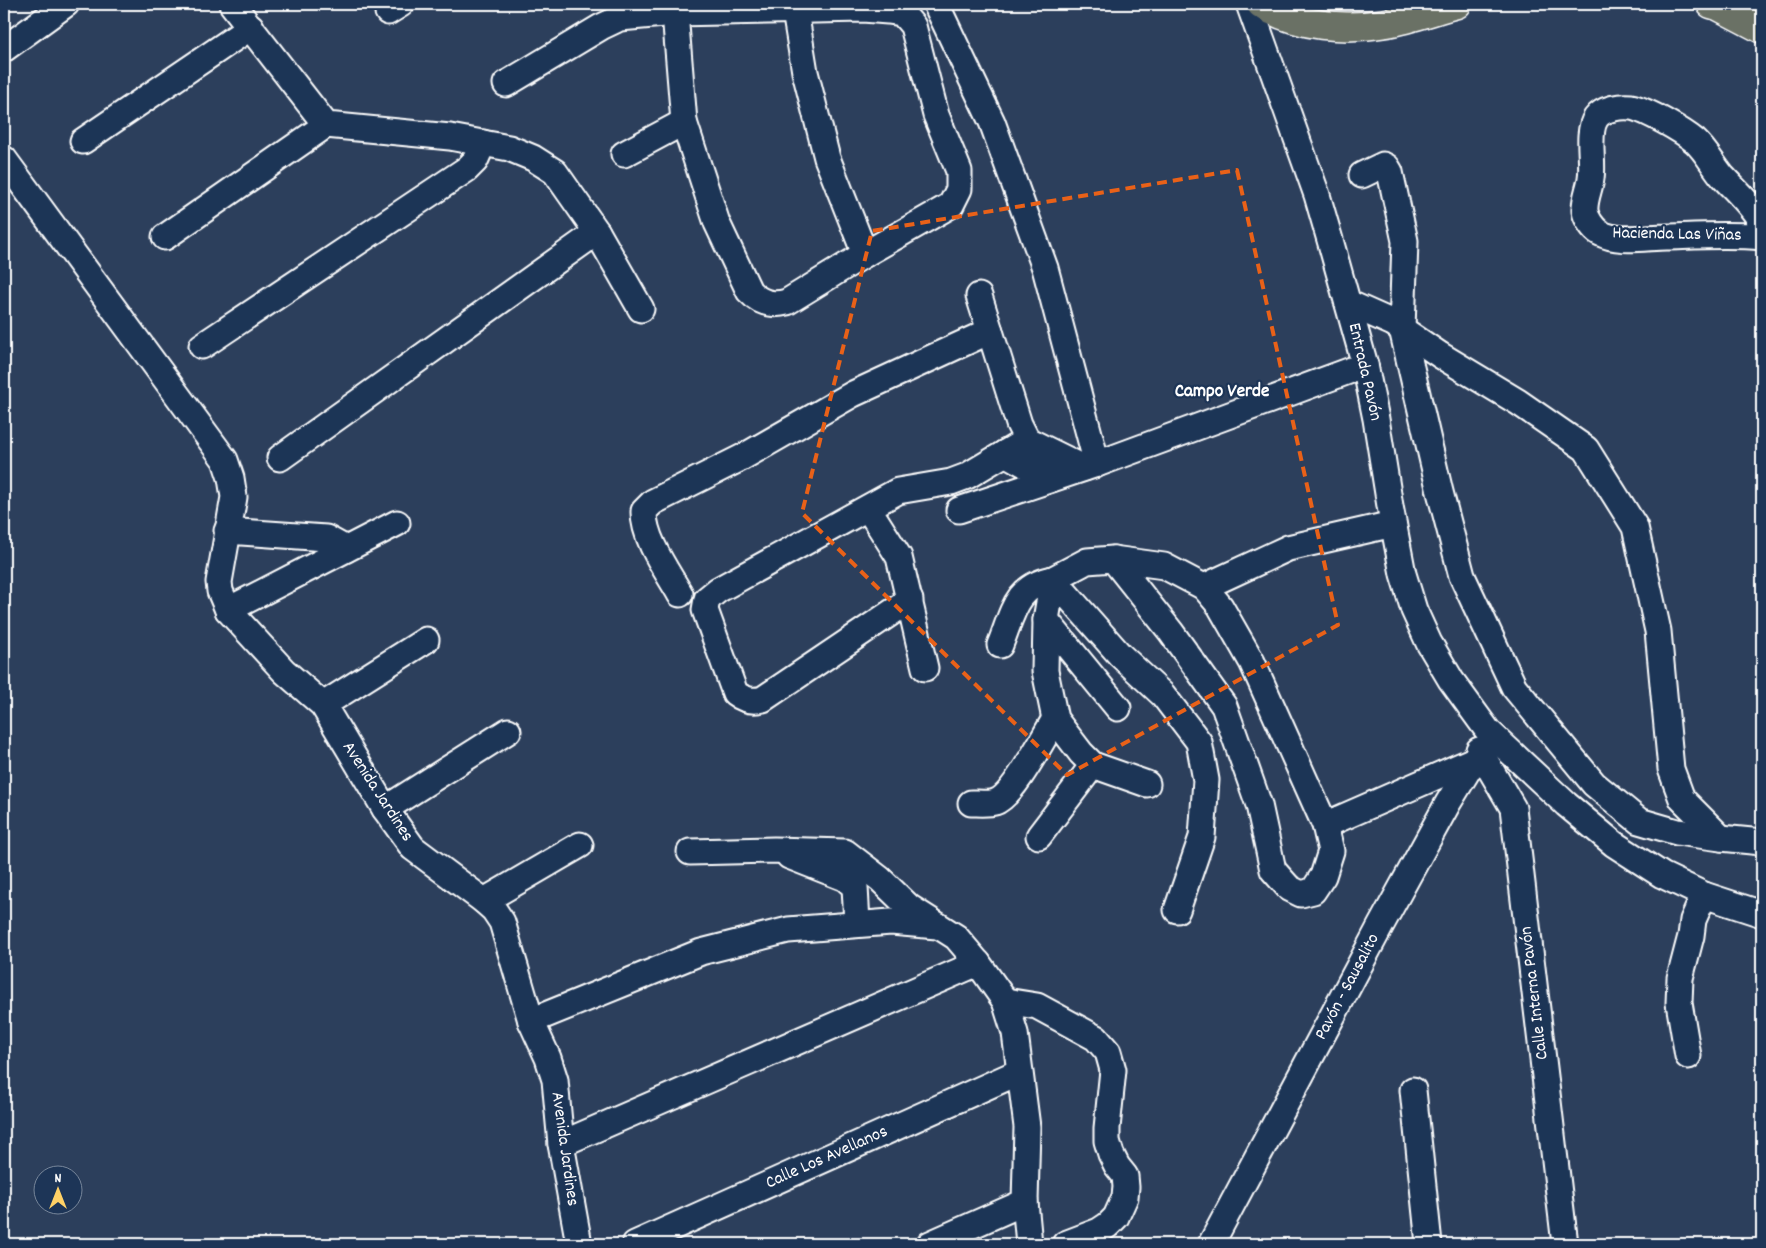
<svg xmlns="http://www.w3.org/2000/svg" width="1766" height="1248" viewBox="0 0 1766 1248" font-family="Dekko,sans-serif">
<rect width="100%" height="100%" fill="#2c3f5c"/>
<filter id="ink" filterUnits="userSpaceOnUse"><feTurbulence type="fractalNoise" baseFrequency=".02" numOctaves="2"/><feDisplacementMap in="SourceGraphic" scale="10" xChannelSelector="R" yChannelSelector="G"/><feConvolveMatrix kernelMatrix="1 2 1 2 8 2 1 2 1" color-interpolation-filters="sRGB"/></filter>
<g filter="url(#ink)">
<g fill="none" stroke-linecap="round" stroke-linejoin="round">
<g stroke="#fff" stroke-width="29">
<g id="minor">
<polyline points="232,4 326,125 450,137 509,148 533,158 555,172 597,232 641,309"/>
<polyline points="936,4 992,122 1045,268 1097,464"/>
<polyline points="1249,4 1317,195 1330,240 1365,365 1376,419 1390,506 1403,574 1414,610 1429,643 1451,680 1488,731 1566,804 1614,844 1662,875 1704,895 1762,914"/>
<polyline points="795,11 805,72 827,158 865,254"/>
<polyline points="388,12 401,4"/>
<polyline points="4,49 66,4"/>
<path d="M506,84L601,27L620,18L675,13L863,9L888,11L902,13L913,26L936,115L959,171V189L951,205L865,254L787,302C772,306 760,303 749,291L717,223L684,122L675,13"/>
<polyline points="83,141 251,27"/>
<polyline points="624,154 684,122"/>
<polyline points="4,159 225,460 231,478 234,497 219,582 220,591 228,610 284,671 323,705 385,809 413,848 484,901 494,910 502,922 531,1021 548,1058 555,1080 561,1144 579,1244"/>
<polyline points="1362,175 1383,165 1387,167 1390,172 1405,241 1402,329 1440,492 1462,576 1514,687 1594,784 1639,821 1677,832 1721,838"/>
<path d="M1762,223C1752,205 1737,192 1723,177C1713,165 1706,151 1695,141C1683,131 1647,110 1631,107C1621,106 1603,108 1596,118C1586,133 1594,161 1591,178C1590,188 1584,200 1585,211C1586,218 1593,229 1600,233C1618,243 1647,237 1667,237C1699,236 1731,234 1762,237"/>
<polyline points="165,237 326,125"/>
<polyline points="979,296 1019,424 1027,440 1084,468"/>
<polyline points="1348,303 1393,323 1440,355 1518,402 1586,449 1635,527 1658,631 1671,769 1682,799 1721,838 1762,842"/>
<polyline points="202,346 467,169 475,161 483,143"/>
<polyline points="1005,453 1051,479"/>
<polyline points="280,458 597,232"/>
<polyline points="868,508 899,557 925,668"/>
<polyline points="959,510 1097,464 1365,365"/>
<polyline points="227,531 326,538 346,549"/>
<polyline points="1113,559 1171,632 1224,706 1259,805 1273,870 1289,888 1301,894 1313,891 1323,876 1331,851 1325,825"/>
<polyline points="1204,587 1288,548 1393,524"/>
<path d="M680,594C667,571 643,538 644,511L653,502L743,457L853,394L990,331"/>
<path d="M910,600L763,699C752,702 744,700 735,693L705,610L707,599L718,590L898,491L951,482L967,476L1027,440"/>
<polyline points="228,610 397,523"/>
<polyline points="1046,620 1118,708"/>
<path d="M1000,645C1013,613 1015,586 1053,579L1120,655L1163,695L1199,742L1206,780L1202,837L1177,910"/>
<polyline points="323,705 426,640"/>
<polyline points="1479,750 1513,808 1565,1244"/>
<polyline points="1147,784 1093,765 1081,753 1055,719 1045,671 1046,620 1053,579 1087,561 1113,559 1164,566 1204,587 1220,606 1252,662 1325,825 1474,760"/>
<path d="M971,803C978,803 989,804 995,802C1013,797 1044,736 1055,719"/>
<polyline points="385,809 508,731"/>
<polyline points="1039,836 1093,765"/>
<polyline points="690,852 774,850 845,852 880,879 909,907 956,937 978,963 1005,1001 1015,1033 1027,1127 1025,1202 1029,1244"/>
<polyline points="789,856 845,878 855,887 857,923"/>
<polyline points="484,901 580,845"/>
<polyline points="1005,1001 1037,1006 1096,1038 1108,1052 1113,1070 1107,1128 1107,1141 1111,1154 1117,1166 1125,1176 1126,1187 1125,1197 1116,1217 1108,1225 1099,1231 1065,1244"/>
<polyline points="531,1021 701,952 788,930 891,922 937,926"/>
<polyline points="1688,1056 1679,1003 1680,978 1691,936 1693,920 1704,895"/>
<polyline points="1413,1090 1429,1244"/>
<polyline points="561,1144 978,963"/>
<polyline points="635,1244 1019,1072"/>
<polyline points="930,1244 1025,1202"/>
<polyline points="1211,1244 1381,925 1448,803 1476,757"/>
</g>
</g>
<g stroke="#fff" stroke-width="31">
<g id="major">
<path d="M1261,4C1296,27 1346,30 1387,23C1410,19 1434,10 1457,4"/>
<polyline points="1711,4 1718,6 1762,29"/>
</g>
</g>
<use href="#minor" stroke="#1d3557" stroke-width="25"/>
<use href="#major" stroke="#6b7165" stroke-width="28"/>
</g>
</g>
<path fill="none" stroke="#e96118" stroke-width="4" stroke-dasharray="10 6" stroke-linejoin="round" d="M1237,170L1338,625L1067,775L802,513L872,231Z"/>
<g text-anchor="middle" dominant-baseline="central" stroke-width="4.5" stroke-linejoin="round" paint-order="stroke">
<g font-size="18" fill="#fff" stroke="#1d3557">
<text transform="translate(1677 235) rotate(1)">Hacienda Las Viñas</text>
<text transform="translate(1364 372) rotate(77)">Entrada Pavón</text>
<text transform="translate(377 792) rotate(57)">Avenida Jardines</text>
<text transform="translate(1348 987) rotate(-62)">Pavón - Sausalito</text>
<text transform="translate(1535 993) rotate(-97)">Calle Interna Pavón</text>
<text transform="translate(564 1149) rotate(82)">Avenida Jardines</text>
<text transform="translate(827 1158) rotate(-24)">Calle Los Avellanos</text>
</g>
<g font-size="19" font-weight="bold" fill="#fff" stroke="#1d3557">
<text x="1222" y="392">Campo Verde</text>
</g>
</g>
<rect width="1766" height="1248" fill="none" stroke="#1d3557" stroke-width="20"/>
<rect x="10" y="10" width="1746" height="1228" fill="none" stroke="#fff" stroke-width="2" filter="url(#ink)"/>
<g transform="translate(58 1190)"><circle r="24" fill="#1d3557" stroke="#77869a"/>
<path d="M0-4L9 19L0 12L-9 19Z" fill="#ffd166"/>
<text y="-8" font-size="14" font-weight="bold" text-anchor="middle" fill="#ffffff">N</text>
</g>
</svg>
